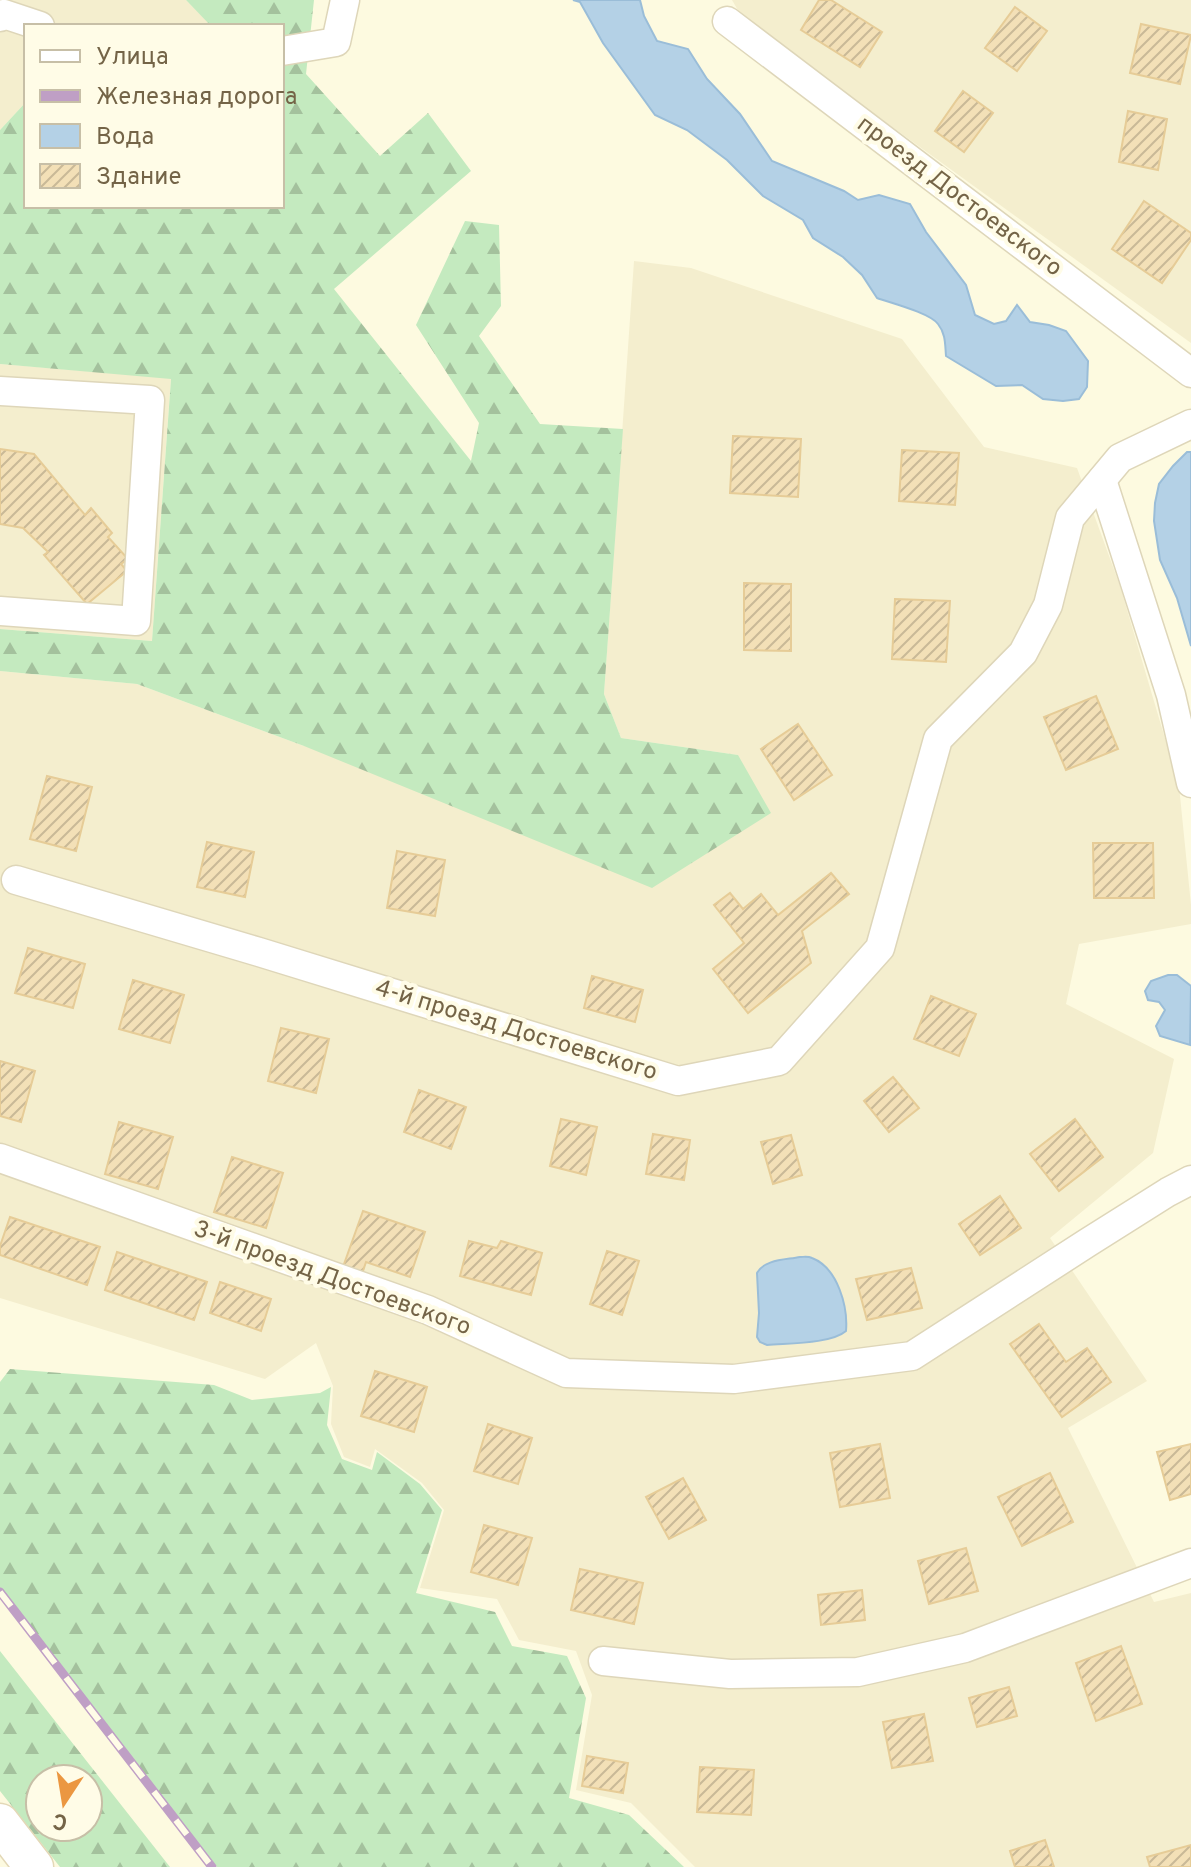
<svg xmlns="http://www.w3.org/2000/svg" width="1191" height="1867" viewBox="0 0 1191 1867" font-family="Overpass,sans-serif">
<defs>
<pattern id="forest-firs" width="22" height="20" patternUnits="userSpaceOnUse" patternTransform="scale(2)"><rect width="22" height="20" fill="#c4eabf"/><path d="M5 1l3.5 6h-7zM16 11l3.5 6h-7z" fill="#a4c19d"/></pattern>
<pattern id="building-hatch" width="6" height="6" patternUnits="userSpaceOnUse" patternTransform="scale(2)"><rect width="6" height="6" fill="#f3e0b7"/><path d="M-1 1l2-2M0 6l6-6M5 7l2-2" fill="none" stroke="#c9b997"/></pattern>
</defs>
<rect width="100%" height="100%" fill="#fdfae0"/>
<g fill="#f4eece">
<polygon points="0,0 186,0 211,25 26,26 26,102 0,130"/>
<polygon points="732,0 1191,0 1191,343 743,19"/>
<polygon points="634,261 691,268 902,339 984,447 1077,468 1120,586 1179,786 1191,905 1191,924 1079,944 1066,1004 1174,1059 1153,1153 1050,1238 1147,1381 1068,1428 1154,1602 1191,1593 1191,1867 695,1867 631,1803 576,1790 592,1695 576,1651 519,1640 497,1599 420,1588 444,1510 422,1483 375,1449 370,1467 344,1457 331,1424 333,1386 316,1343 265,1379 0,1298 0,671 137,684 304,746 738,755 621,738 604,694"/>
<polygon points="0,364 171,378 152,641 0,629"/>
</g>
<g fill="url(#forest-firs)" fill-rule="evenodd">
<polygon points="186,0 314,0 306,74 380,156 428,113 471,171 334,289 471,461 479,423 416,325 465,221 499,225 501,306 479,336 540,424 623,429 604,694 621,738 738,755 771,813 652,888 304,746 137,684 0,671 0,629 152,641 171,379 0,364 0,130 26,102 26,206 282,206 282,26 210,26 210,25"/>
<polygon points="10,1369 214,1385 252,1400 320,1393 331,1387 327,1425 342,1459 372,1470 377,1452 420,1484 442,1510 416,1593 495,1612 512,1646 567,1656 586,1698 569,1798 629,1815 684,1867 217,1867 0,1590 0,1382"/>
<path d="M0,1651L170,1867H60L0,1791ZM88,1779V1827H40V1779Z"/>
</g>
<g fill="#b4d1e6" stroke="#9abdd8" stroke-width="2">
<path d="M573,0H640L644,16L657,41L688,49L707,79L740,114L772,161L844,191L858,200L879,195L910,204L926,232L966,285L975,315L994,324L1006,321L1017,305L1030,322L1049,325L1066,331L1088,361L1087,387L1079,399L1063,401L1043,399L1022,385L996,386L946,356C945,345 946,334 938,324C930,313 891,303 877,298L862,275L843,257L813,238L803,220L763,196L727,160L687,130L655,115L603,43L580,2Z"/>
<polygon points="1187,452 1191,452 1191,646 1177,598 1160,560 1154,521 1155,503 1159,484 1173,466"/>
<polygon points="1168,975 1177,975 1191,986 1190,1045 1160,1036 1156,1026 1165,1010 1159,1002 1148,1000 1145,991 1151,981"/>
<path d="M800,1257C804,1257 808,1256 812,1258C838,1268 848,1307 846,1331C831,1344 788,1343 767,1345L760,1342L757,1337L759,1313L757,1273C765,1259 785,1260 800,1257Z"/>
</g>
<g fill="url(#building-hatch)" stroke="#e6cc97" stroke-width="2">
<polygon points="819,0 831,0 882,32 860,67 801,30"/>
<polygon points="1015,7 1047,31 1017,71 985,48"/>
<polygon points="1141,24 1191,35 1180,84 1130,73"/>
<polygon points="963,91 993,113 964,152 935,131"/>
<polygon points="1128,111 1167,119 1158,170 1119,162"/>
<polygon points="1144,201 1191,233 1191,240 1162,283 1112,249"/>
<polygon points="733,436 801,439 798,497 730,493"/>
<polygon points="0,449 34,454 85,515 91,508 112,533 108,537 128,559 121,564 127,571 87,604 44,555 48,552 23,528 0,524"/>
<polygon points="902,450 959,453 955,505 899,501"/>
<polygon points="744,583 791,584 791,651 744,650"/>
<polygon points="895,599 950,601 946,662 892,659"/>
<polygon points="1096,696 1118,749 1066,770 1044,717"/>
<polygon points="798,724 832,775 794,800 761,749"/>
<polygon points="47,776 92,787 76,851 30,839"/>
<polygon points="207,842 254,852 245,897 197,887"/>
<polygon points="1093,843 1153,843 1154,898 1094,898"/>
<polygon points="397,851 445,860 435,916 387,908"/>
<polygon points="831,873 849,894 802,931 811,963 748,1013 713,969 744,943 714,905 730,893 743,909 761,894 778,915"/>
<polygon points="28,948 85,964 73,1008 15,993"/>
<polygon points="592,976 643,990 635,1022 584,1008"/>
<polygon points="133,980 184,995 170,1043 119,1029"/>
<polygon points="931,996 976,1014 959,1056 914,1039"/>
<polygon points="281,1028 329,1039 316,1093 268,1081"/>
<polygon points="0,1061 35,1071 21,1122 0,1116"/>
<polygon points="893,1077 919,1108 889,1132 864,1101"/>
<polygon points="419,1090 466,1107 451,1149 404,1132"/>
<polygon points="561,1119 597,1127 586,1175 550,1166"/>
<polygon points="1075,1119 1103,1157 1059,1191 1030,1154"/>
<polygon points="119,1122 173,1137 158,1189 105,1174"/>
<polygon points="653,1134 690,1140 684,1180 646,1174"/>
<polygon points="791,1135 802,1175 773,1184 761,1142"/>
<polygon points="232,1157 283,1173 266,1228 214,1212"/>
<polygon points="1000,1196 1021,1228 980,1255 959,1224"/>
<polygon points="363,1211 425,1232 410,1277 366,1262 362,1274 343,1267"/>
<polygon points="10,1217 100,1247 87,1285 0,1255 0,1246"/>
<polygon points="469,1241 497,1248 501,1241 542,1253 531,1295 460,1276"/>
<polygon points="607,1251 639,1261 622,1315 590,1304"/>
<polygon points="117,1252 207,1282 194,1320 105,1290"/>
<polygon points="911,1268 922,1308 867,1320 856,1279"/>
<polygon points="220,1282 271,1299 261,1331 210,1313"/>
<polygon points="1039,1324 1066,1362 1087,1348 1111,1382 1062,1417 1010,1344"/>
<polygon points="375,1371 427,1387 414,1432 361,1416"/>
<polygon points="488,1424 532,1438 518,1484 474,1471"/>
<polygon points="880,1444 890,1498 840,1507 830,1453"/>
<polygon points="1191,1444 1191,1494 1170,1500 1157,1452"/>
<polygon points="1050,1473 1073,1522 1022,1546 998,1497"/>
<polygon points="683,1478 706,1520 669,1539 646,1497"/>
<polygon points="484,1525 532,1538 518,1585 471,1572"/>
<polygon points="966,1548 978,1591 929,1604 918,1561"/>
<polygon points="580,1569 643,1583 634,1624 571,1610"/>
<polygon points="862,1590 865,1620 821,1625 818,1595"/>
<polygon points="1121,1646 1142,1704 1096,1721 1076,1663"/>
<polygon points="1009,1687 1017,1716 977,1727 969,1698"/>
<polygon points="924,1714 933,1761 892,1768 883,1722"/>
<polygon points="587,1756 628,1763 623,1793 582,1786"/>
<polygon points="700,1767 754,1770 751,1815 697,1812"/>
<polygon points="1045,1840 1054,1867 1015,1867 1010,1851"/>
<polygon points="1191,1845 1191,1867 1150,1867 1147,1857"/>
</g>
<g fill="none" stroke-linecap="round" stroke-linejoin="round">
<g stroke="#ded6b9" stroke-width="31">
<g id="street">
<polyline points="0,17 4,14 40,26"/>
<polyline points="727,21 1191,373"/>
<polyline points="282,51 336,42 345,0"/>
<polyline points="0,391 150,400 136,621 0,611"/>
<polyline points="1102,480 1171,695 1191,783"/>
<polyline points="16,880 259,952 678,1081 779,1061 880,948 938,739 1023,653 1048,605 1070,518 1120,458 1191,424"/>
<polyline points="0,1158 428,1310 566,1373 734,1379 912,1356 1087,1243 1168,1192 1191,1180"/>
<polyline points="603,1661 730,1674 858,1672 965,1648 1191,1563"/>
</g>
</g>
<g stroke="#e3d8b7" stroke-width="41">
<polyline id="secondary" points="0,1823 34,1867"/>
</g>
<use href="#street" stroke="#fff" stroke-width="28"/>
<use href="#secondary" stroke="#fff" stroke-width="38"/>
<g stroke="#bf9fc5" stroke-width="9">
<polyline id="rail" points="0,1592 212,1867"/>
</g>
<use href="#rail" stroke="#fffce7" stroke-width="6" stroke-dasharray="18" stroke-linecap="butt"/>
</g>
<g text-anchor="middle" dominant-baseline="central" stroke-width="8" stroke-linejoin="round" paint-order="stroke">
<g font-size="24" fill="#746447" stroke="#fffce7">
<text transform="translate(959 197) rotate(37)">проезд Достоевского</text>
<text transform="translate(516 1031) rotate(17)">4-й проезд Достоевского</text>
<text transform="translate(332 1279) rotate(20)">3-й проезд Достоевского</text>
</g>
</g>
<rect x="24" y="24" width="260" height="184" fill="#fffce7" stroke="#c7bfa7" stroke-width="2"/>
<rect x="40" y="50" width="40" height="12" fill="#ffffff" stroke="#c7bfa7" stroke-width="2"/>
<text x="96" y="64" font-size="24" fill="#746447">Улица</text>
<rect x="40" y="90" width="40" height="12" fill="#bf9fc5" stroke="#c7bfa7" stroke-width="2"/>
<text x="96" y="104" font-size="24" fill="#746447">Железная дорога</text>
<rect x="40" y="124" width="40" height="24" fill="#b4d1e6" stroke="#c7bfa7" stroke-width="2"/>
<text x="96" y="144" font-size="24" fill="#746447">Вода</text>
<rect x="40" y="164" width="40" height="24" fill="url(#building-hatch)" stroke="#c7bfa7" stroke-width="2"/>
<text x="96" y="184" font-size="24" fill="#746447">Здание</text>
<g transform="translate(64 1803) rotate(192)"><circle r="38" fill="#fffce7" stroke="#c7bfa7" stroke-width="2"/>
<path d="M0-6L14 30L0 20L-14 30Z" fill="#eb9741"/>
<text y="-12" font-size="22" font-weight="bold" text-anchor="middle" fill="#746447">С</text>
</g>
</svg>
